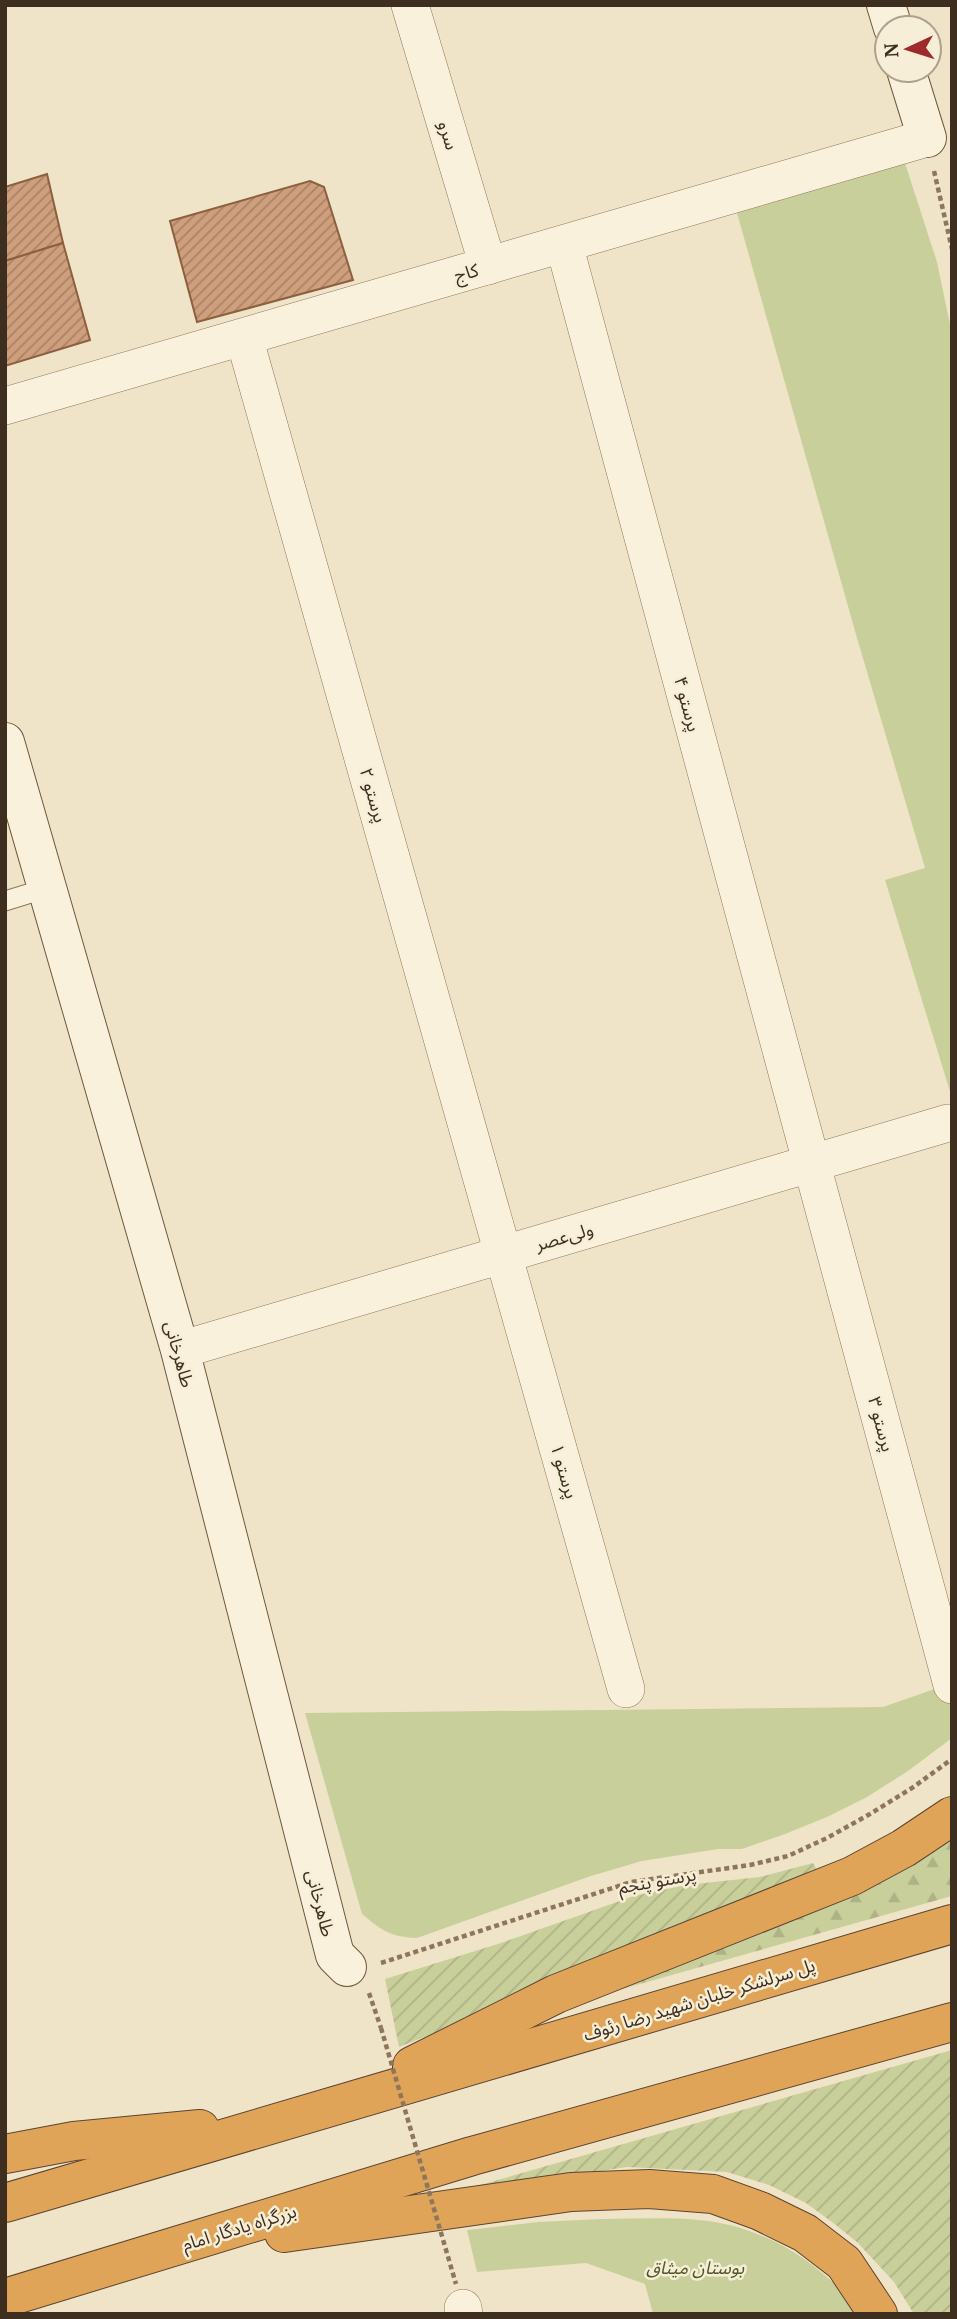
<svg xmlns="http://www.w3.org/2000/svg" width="957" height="2319" viewBox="0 0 957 2319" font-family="'PT Serif','Noto Sans Arabic',serif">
<defs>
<pattern id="forest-firs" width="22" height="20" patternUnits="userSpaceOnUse" patternTransform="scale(1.75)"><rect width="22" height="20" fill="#c9cf9b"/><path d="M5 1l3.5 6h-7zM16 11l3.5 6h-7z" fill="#aeb285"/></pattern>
<pattern id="garden-furrows" width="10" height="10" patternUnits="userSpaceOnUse" patternTransform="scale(1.75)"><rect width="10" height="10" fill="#c9cf9b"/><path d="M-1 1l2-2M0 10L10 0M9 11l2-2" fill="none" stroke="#aeb285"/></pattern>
<pattern id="building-hatch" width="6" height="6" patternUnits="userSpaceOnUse" patternTransform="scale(1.75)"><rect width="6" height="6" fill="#cf9f7d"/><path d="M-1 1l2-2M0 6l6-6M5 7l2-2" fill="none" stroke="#a98266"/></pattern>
</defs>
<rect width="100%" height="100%" fill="#f0e4c8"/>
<g fill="#c9cf9b">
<polygon points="904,160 937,262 952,334 952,1098 885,880 925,868 857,638 737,213"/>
<path d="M952,1683V1738L908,1771L867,1797L827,1817L785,1834L742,1849H718L642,1861L591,1876L417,1938C391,1937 382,1931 362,1914L305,1713L883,1707Z"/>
<path d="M602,2219C634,2219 666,2217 698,2220C762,2225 823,2262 860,2314H653L645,2284L586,2263L477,2272L467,2230L538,2222Z"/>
</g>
<polygon fill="url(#forest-firs)" points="952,1833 952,1896 562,2006"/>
<g fill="url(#garden-furrows)">
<polygon points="813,1863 823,1879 399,2047 385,1979 501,1943 634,1896 686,1885 760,1877"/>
<polygon points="952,2050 952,2314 914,2314 894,2282 858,2243 836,2225 806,2203 769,2185 727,2172 627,2167 445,2195"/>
</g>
<g fill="url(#building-hatch)" stroke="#8d5f41" stroke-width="2">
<polygon points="47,174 63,243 5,261 5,187"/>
<polygon points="310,181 324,187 353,280 197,322 170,221"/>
<polygon points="63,243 90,340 5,366 5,261"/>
</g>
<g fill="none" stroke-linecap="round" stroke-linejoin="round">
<g stroke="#8d765c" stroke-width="21">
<polyline id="lane" points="5,901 47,888"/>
</g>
<g stroke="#8d765c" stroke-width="38">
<g id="street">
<polyline points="410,5 488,266"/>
<polyline points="564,244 952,1685"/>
<polyline points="244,337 626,1689"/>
<polyline points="5,406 927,138"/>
<polyline points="180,1350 948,1123"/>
<polyline points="463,2308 464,2314"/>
</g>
</g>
<g stroke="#6f573f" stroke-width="40">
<g id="secondary">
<polyline points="886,5 893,28"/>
<polyline points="906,70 927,138"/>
<polyline points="5,742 180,1350 335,1955 347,1967"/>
</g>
</g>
<g stroke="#5b4430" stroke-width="40">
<g id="highway">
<polyline points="412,2066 556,1994 852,1876 904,1848 952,1816"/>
<polyline points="5,2154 74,2141 200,2129"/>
<polyline points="5,2203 952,1924"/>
<polyline points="284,2233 571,2192 649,2189 713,2194 760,2211 805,2233 844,2263 878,2314"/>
<polyline points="5,2298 472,2156 952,2022"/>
</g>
</g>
<g stroke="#8d765c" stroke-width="4.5" stroke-dasharray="5 3.5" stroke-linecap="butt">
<polyline points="934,171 952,249"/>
<polyline points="381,1963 631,1882 750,1865 788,1856 827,1838 870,1814 912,1788 952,1759"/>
<polyline points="369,1993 381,2028"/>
</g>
<use href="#lane" stroke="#faf1dc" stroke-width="19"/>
<use href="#street" stroke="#faf1dc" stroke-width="37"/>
<use href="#secondary" stroke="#faf1dc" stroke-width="38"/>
<use href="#highway" stroke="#e0a458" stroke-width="38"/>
<polyline stroke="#8d765c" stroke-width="4.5" stroke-dasharray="5 3.5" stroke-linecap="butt" points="381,2028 456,2284"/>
</g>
<g text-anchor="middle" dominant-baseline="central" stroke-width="5" stroke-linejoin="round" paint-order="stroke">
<g font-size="18" fill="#3d2e20" stroke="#f7eed8">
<text transform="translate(449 135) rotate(73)">سرو</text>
<text transform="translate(466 272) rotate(-16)">کاج</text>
<text transform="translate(688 704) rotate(75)">پرستو ۴</text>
<text transform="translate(374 795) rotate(74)">پرستو ۲</text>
<text transform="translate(564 1236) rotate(-16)">ولی‌عصر</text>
<text transform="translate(180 1354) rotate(75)">طاهرخانی</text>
<text transform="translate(882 1424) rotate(75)">پرستو ۳</text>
<text transform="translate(565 1471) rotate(74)">پرستو ۱</text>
<text transform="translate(657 1880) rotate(-10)">پرستو پنجم</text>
<text transform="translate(321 1903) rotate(76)">طاهرخانی</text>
<text transform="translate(699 1999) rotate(-17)">پل سرلشکر خلبان شهید رضا رئوف</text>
<text transform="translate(239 2227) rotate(-17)">بزرگراه یادگار امام</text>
</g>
<g font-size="18" font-style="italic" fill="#4d5a26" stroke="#f7eed8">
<text x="695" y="2267">بوستان میثاق</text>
</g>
</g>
<rect width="957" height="2319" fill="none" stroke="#3d2e20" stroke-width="14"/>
<g transform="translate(908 49) rotate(266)"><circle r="33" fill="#f7eed8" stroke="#ada18e" stroke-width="2"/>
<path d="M0-5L12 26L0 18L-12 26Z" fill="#9e2a2b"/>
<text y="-10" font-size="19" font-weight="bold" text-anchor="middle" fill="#3d2e20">N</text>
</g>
</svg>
